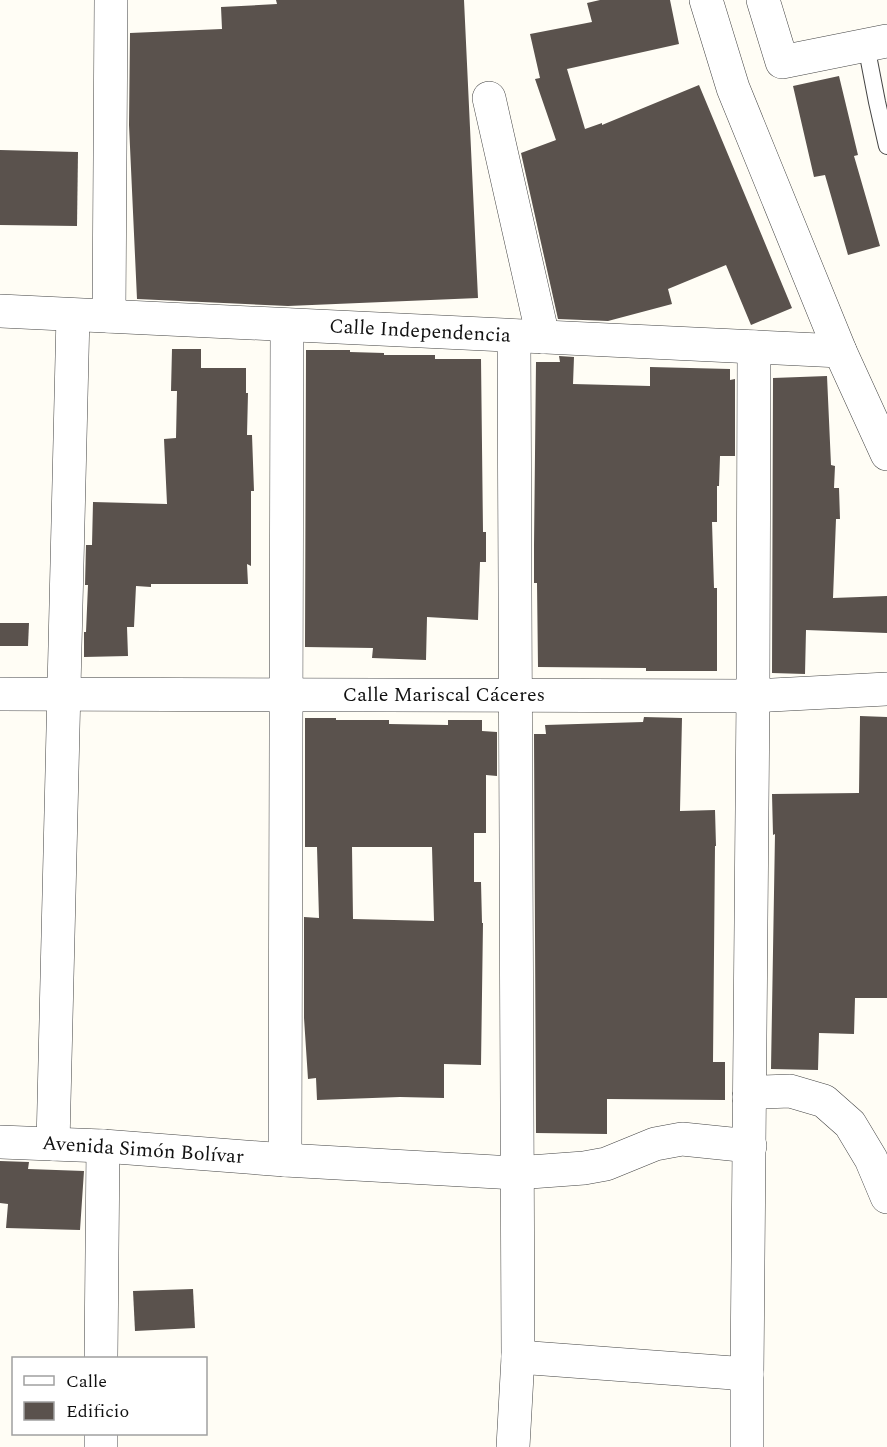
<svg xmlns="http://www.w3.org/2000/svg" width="887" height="1447" viewBox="0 0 887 1447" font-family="Spectral,serif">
<rect width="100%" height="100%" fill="#fffdf5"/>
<g fill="#5a524d" fill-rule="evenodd">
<polygon points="276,0 464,0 478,298 288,306 137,299 129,125 130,33 222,29 221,7 277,4"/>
<polygon points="600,0 670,0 679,44 567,69 585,129 602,123 602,125 699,85 792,308 751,325 726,265 668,289 672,304 608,321 558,319 521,153 556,140 535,79 540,78 530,34 592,22 587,3"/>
<polygon points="839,76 858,155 854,156 880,246 848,255 825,175 814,177 793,86"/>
<polygon points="0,150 78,152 77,226 0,225"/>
<polygon points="172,349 201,349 201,368 246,368 246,393 248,393 247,435 252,435 254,491 251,491 251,566 247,564 248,584 151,584 151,587 136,586 134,627 127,627 128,656 84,657 84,632 86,632 88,585 85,585 86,545 92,545 93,502 167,504 164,439 176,438 177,391 171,391"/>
<polygon points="306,350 350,350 350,352 384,353 384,355 435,355 435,359 481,359 483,532 486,532 486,562 480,562 478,620 427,617 426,660 372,658 373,648 305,647"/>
<polygon points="559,356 574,357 573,384 650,386 650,367 730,369 730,380 735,379 735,456 720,456 719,486 717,486 717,522 712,522 714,588 717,588 717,671 646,671 646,668 538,667 537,583 534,583 534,546 536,362 560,362"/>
<polygon points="827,376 831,465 835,466 834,488 839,488 840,519 836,519 833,598 887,596 887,633 806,630 805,674 772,673 773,378"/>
<polygon points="0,623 29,623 28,646 0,646"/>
<polygon points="860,716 887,717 887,998 855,998 854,1034 819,1033 818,1070 771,1069 775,834 773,835 772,794 859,793"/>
<polygon points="644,717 682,718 680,811 715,810 716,846 715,846 713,1062 725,1062 725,1100 607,1099 607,1134 536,1133 534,734 546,734 545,725 643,722"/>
<path d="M305,718H336V720H389V724L448,725V720H482V731L497,732V776L486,775V833H474V882H481L482,923H483L481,1065L444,1064V1098L400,1097L317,1100L316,1078L308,1079L304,1018V917L319,918L317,847H305ZM352,847H432L434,921L353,919Z"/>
<polygon points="0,1161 29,1162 28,1169 84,1171 80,1230 6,1228 8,1204 0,1203"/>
<polygon points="193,1289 195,1328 135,1331 133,1291"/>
</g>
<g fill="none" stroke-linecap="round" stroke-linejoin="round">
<g stroke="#444" stroke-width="18">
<polyline id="lane" points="866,45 877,102 887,146"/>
</g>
<g stroke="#444" stroke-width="34">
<g id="street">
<polyline points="706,0 733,88 840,351 887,454"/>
<polyline points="763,0 782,62 887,41"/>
<polyline points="489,98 543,337"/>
<polyline points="0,311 840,351"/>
<polyline points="109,316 111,0"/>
<polyline points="0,694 753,696 887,689"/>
<polyline points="749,1097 763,1092 790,1091 824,1101 850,1124 871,1159 887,1197"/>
<polyline points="0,1142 103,1146 285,1160 516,1173 584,1168 606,1164 655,1144 682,1139 750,1146"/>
<polyline points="53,1144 73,315"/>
<polyline points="285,1160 287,325"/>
<polyline points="518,1357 747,1374 753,696 754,347"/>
<polyline points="101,1358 103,1146"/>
<polyline points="101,1447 101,1434"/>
<polyline points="513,1447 518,1357 514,336"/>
<polyline points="747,1447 747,1374"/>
</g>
</g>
<use href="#lane" stroke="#fff" stroke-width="16"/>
<use href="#street" stroke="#fff" stroke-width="33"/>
</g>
<g text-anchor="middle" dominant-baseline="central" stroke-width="6" stroke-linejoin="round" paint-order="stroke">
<g font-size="20" fill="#111" stroke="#fff">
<text transform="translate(420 331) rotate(3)">Calle Independencia</text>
<text x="444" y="695">Calle Mariscal Cáceres</text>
<text transform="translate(143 1150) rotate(4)">Avenida Simón Bolívar</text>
</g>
</g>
<rect x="12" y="1357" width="195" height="78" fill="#ffffff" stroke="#a0a0a0" stroke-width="1.5"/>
<rect x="24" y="1376" width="30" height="9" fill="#ffffff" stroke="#a0a0a0" stroke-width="1.5"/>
<text x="66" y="1387" font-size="18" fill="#111111">Calle</text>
<rect x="24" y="1402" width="30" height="18" fill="#5a524d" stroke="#a0a0a0" stroke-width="1.5"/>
<text x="66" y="1417" font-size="18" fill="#111111">Edificio</text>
</svg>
